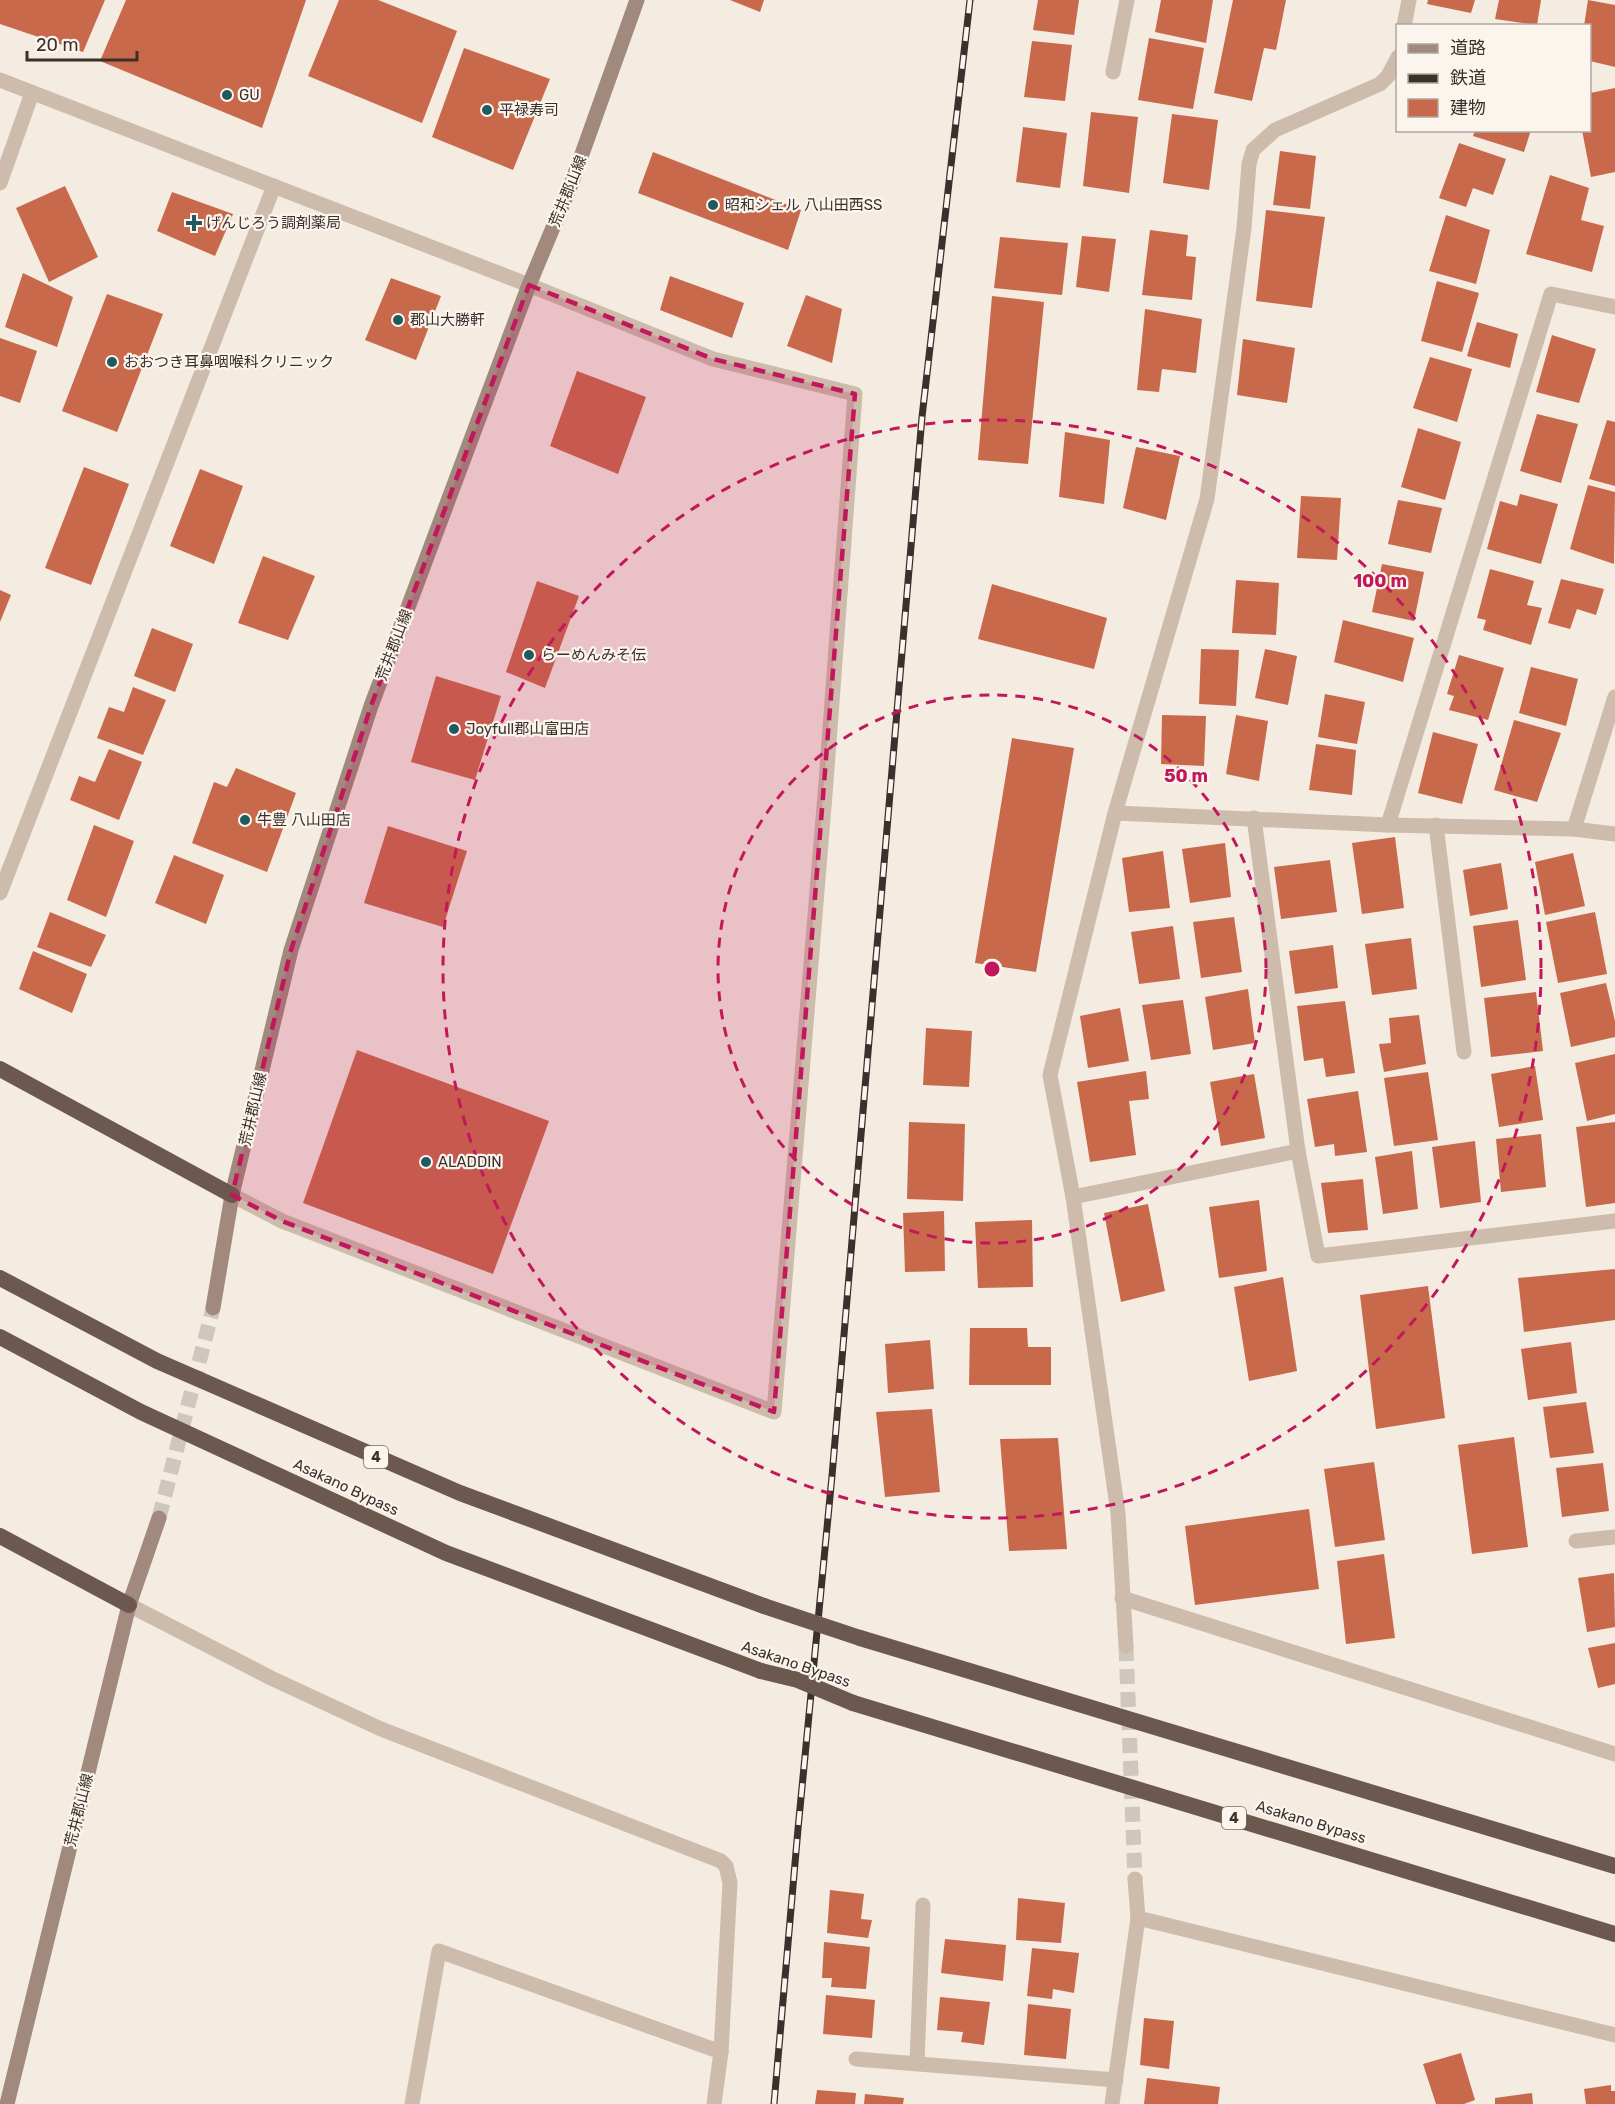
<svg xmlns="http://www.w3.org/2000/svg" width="1615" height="2104" viewBox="0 0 1615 2104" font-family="Rubik,'Noto Sans JP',sans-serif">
<rect width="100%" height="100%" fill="#f4ebe1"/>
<g fill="#c8694b">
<polygon points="0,0 105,0 83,52 0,24"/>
<polygon points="126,0 306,0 262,128 100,61"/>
<polygon points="339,0 378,0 457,31 422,123 308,76"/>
<polygon points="730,0 764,0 760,12"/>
<polygon points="1038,0 1079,0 1074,35 1033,30"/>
<polygon points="1161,0 1213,0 1206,43 1155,32"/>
<polygon points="1233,0 1286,0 1276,50 1264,48 1252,101 1214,93"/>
<polygon points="1428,0 1475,0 1471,13 1427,4"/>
<polygon points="1499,0 1541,0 1537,25 1495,19"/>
<polygon points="1588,0 1615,5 1615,67 1590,61 1590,26 1584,26"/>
<polygon points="1149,38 1204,48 1193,109 1138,100"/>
<polygon points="1032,41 1072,45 1065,101 1024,97"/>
<polygon points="464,48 550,79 513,170 432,137"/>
<polygon points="1615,88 1615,172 1591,177 1582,130 1590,130 1590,93"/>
<polygon points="1091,112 1138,117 1129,193 1083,186"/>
<polygon points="1172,114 1218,120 1209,190 1163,183"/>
<polygon points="1023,127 1067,133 1060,188 1016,182"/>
<polygon points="1475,130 1531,130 1524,152 1473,136"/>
<polygon points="1459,143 1506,159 1493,195 1473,188 1466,207 1439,198"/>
<polygon points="1280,151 1316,156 1310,209 1273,205"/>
<polygon points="653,152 801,210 788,250 638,193"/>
<polygon points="1550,175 1589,188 1581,220 1604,226 1592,272 1526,254"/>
<polygon points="65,186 98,257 49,282 16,208"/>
<polygon points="172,192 233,214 215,256 157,231"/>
<polygon points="1266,210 1325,217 1312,308 1256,301"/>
<polygon points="1446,215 1490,230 1476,284 1429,271"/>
<polygon points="1150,230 1188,235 1186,256 1196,257 1192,300 1142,295"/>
<polygon points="1082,236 1116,239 1109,292 1076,287"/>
<polygon points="1000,237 1068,243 1062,295 994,288"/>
<polygon points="23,273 73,297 57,347 5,327"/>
<polygon points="670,276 744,303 732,338 660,310"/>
<polygon points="391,278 441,296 416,360 365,340"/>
<polygon points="1437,281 1479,293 1462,352 1421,341"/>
<polygon points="107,294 163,314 117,432 62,411"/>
<polygon points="806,295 842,309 832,363 787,346"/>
<polygon points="992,296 1044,302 1028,464 978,460"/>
<polygon points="1145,309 1202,319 1196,373 1162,369 1159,392 1137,390"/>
<polygon points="1477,322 1518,334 1510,368 1467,356"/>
<polygon points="1552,335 1596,349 1579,403 1536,392"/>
<polygon points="0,338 37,351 20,403 0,396"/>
<polygon points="1243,339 1295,348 1287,403 1237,395"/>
<polygon points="1430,357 1472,369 1457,422 1413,408"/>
<polygon points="577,371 646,397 618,474 550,446"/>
<polygon points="1537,414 1578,424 1561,483 1520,471"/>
<polygon points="1607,420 1615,422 1615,486 1589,479"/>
<polygon points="1418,428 1461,442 1445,500 1401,487"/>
<polygon points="1065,432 1110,440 1104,504 1059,497"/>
<polygon points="1136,447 1180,456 1166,520 1123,508"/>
<polygon points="84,467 129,484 91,585 45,568"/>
<polygon points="200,469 243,486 214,564 170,546"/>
<polygon points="1588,485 1615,492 1614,564 1570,549"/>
<polygon points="1520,494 1558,504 1541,564 1487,549 1500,501 1517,506"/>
<polygon points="1301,496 1341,498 1337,560 1297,558"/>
<polygon points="1398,500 1442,508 1431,553 1388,544"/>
<polygon points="263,556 315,576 288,640 238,623"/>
<polygon points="1382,564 1424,572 1414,621 1372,612"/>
<polygon points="1490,569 1534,581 1527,605 1542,608 1531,645 1483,630 1486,620 1477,618"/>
<polygon points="1561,579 1604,589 1596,615 1577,609 1570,629 1548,623"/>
<polygon points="1236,580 1279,583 1276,635 1232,633"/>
<polygon points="537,581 579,596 545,688 506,672"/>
<polygon points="992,584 1107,618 1094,669 978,639"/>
<polygon points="0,590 11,595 0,622"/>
<polygon points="1343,620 1414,638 1403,682 1334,662"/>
<polygon points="152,628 193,644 175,692 134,676"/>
<polygon points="1201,649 1239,650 1236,706 1199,704"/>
<polygon points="1265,649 1297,656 1288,705 1255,698"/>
<polygon points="1459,655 1504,668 1488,720 1449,710 1454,696 1447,694"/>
<polygon points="1531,667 1578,679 1566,726 1519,713"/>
<polygon points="436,676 501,696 475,780 411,762"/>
<polygon points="133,687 166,700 143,755 97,738 109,707 124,712"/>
<polygon points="1325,694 1365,702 1357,744 1318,737"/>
<polygon points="1162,715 1206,716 1204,766 1161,764"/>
<polygon points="1236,715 1268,721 1259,781 1226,774"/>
<polygon points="1514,720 1561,733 1537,802 1494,790"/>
<polygon points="1433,732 1478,744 1462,804 1418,793"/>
<polygon points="1012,738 1074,748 1036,972 975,963"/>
<polygon points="1316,744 1356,750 1352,795 1309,790"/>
<polygon points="109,749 142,762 119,820 70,800 79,776 95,782"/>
<polygon points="236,768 296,793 267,872 192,843 214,782 227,787"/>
<polygon points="94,825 134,841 106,917 67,900"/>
<polygon points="388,826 467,851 443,927 364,903"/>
<polygon points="1395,837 1404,908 1362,914 1352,843"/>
<polygon points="1225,843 1231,897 1190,903 1182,849"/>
<polygon points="1163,851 1170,908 1129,912 1122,858"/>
<polygon points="1573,853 1585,906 1545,915 1535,862"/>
<polygon points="174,855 224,875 206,924 155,903"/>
<polygon points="1330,860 1337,912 1281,919 1274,867"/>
<polygon points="1501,863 1508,909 1470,916 1463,870"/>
<polygon points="50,912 106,935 91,967 37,947"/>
<polygon points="1595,912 1607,974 1558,983 1546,922"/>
<polygon points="1234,917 1242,972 1201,978 1193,922"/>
<polygon points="1518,920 1526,980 1481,987 1473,926"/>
<polygon points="1173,926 1180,979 1139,984 1131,932"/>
<polygon points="1411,938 1417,989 1372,995 1365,944"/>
<polygon points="1333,945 1338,988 1295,994 1289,951"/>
<polygon points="33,951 87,974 72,1013 19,989"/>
<polygon points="1606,983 1615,1021 1615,1037 1571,1047 1560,993"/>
<polygon points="1248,989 1255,1043 1213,1050 1205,997"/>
<polygon points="1536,992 1543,1051 1491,1057 1484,998"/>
<polygon points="1183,1000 1191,1054 1151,1060 1142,1005"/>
<polygon points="1345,1001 1355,1073 1326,1077 1323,1058 1304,1061 1297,1006"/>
<polygon points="1120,1008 1129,1061 1088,1068 1080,1016"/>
<polygon points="1419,1015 1426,1064 1384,1072 1379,1044 1391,1043 1389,1018"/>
<polygon points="926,1028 972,1031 969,1087 923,1085"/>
<polygon points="357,1050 549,1121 493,1274 303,1203"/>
<polygon points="1615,1054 1615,1114 1587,1121 1575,1063"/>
<polygon points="1535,1066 1543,1120 1499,1127 1491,1074"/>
<polygon points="1146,1071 1149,1099 1129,1101 1136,1155 1090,1162 1077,1082"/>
<polygon points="1428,1072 1438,1140 1394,1146 1384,1078"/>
<polygon points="1254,1074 1265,1138 1221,1146 1210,1082"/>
<polygon points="1358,1091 1367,1152 1335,1156 1334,1144 1315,1147 1307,1099"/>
<polygon points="909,1122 965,1124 963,1201 907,1199"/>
<polygon points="1615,1122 1615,1203 1586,1207 1576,1127"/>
<polygon points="1541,1134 1546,1187 1501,1192 1496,1139"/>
<polygon points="1475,1141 1481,1202 1440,1208 1432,1147"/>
<polygon points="1412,1151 1418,1209 1383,1214 1375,1157"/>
<polygon points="1363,1179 1368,1230 1328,1233 1321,1183"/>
<polygon points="1259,1200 1267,1271 1219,1278 1209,1207"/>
<polygon points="1148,1204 1165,1291 1121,1302 1104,1213"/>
<polygon points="944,1211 945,1271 905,1272 903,1213"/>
<polygon points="1032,1220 1033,1287 978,1288 975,1222"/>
<polygon points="1615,1269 1615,1320 1524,1332 1518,1278"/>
<polygon points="1283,1277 1297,1371 1249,1381 1234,1287"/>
<polygon points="1428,1286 1445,1418 1376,1429 1360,1295"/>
<polygon points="970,1328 1027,1328 1028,1347 1051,1347 1051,1385 969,1385"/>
<polygon points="930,1340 934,1389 888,1393 885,1344"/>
<polygon points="1571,1342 1577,1393 1528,1400 1521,1349"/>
<polygon points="1586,1402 1594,1453 1550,1458 1543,1407"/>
<polygon points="932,1409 940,1492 885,1497 876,1412"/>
<polygon points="1514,1437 1528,1547 1472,1554 1458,1445"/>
<polygon points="1058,1438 1067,1549 1009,1551 1000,1439"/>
<polygon points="1374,1462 1385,1540 1335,1547 1324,1469"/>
<polygon points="1603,1463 1609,1511 1562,1517 1556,1468"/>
<polygon points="1309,1509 1319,1589 1195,1605 1185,1526"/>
<polygon points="1384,1554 1395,1638 1346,1644 1337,1561"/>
<polygon points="1614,1573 1615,1627 1587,1632 1578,1578"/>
<polygon points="1615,1643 1615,1684 1598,1688 1588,1648"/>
<polygon points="830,1890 864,1894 861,1919 872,1920 868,1938 827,1933"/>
<polygon points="1018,1898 1065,1903 1061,1943 1016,1940"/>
<polygon points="945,1939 1006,1945 1003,1981 941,1973"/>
<polygon points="824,1942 870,1947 866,1989 831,1987 832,1978 822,1978"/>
<polygon points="1032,1948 1079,1953 1074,1993 1053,1989 1052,1999 1027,1996"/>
<polygon points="826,1995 875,2000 872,2038 823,2034"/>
<polygon points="940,1997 990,2002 984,2045 961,2042 963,2032 937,2030"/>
<polygon points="1028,2004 1071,2009 1066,2059 1024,2055"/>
<polygon points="1144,2018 1174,2021 1169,2069 1140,2065"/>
<polygon points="1461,2053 1475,2100 1464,2104 1436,2104 1423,2064"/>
<polygon points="1147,2078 1220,2087 1218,2104 1144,2104"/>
<polygon points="1611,2085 1611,2091 1615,2091 1615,2104 1586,2104 1584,2089"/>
<polygon points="817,2090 856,2093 855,2104 815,2104"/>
<polygon points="1532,2093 1533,2104 1495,2104 1495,2098"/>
<polygon points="865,2094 904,2098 903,2104 864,2104"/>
</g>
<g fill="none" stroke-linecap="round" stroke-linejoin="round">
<polyline stroke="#cfc6bd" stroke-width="15" stroke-dasharray="15 8" stroke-linecap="butt" points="1126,1646 1135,1879"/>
<polyline stroke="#cfc6bd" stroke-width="15" stroke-dasharray="15 8" stroke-linecap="butt" points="159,1518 213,1308"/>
<g stroke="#cdbbac" stroke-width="15">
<polyline points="1404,26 1409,0"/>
<polyline points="1113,72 1127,0"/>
<polyline points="0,80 529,285 713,359 855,394 826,782 774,1412 282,1221 232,1195"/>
<polyline points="0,183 32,93"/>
<polyline points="1115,813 1388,825 1574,829 1615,834"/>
<polyline points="1254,818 1298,1151 1318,1256 1615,1221"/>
<polyline points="1388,825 1551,294 1615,307"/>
<polyline points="1436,825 1464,1052"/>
<polyline points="1574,829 1615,697"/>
<polyline points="0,893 274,186"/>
<polyline points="1073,1197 1298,1151"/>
<polyline points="1576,1541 1615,1537"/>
<polyline points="1122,1598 1615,1754"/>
<polyline points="129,1605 271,1678 381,1729 721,1861 726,1866 730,1883 721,2052 714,2104"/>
<polyline points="1126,1646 1118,1513 1073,1197 1050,1075 1115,813 1207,499 1244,228 1249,164 1253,150 1275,130 1380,84 1388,76 1398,57"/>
<polyline points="1138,1918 1615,2035"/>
<polyline points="856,2059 1116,2080"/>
<polyline points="917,2063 923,1905"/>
<polyline points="412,2104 439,1951 721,2052"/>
<polyline points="1112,2104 1138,1918 1135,1879"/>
</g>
<g stroke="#a18a7d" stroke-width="15">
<polyline points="213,1308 232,1195 291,950 371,706 529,285 572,182 637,0"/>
<polyline points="7,2104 129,1605 159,1518"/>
</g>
<g stroke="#6c584f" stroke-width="16">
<polyline points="0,1069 232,1195"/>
<polyline points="0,1278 157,1361 460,1493 764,1606"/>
<polyline points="0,1337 141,1412 446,1553 761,1671"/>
<polyline points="0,1536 129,1605"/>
<polyline points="860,1638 1615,1866"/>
<polyline points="853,1703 1615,1934"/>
</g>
<g stroke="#3b302b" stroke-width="7">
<polyline id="rail" points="774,2104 798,1829 832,1476 922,417 970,0"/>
</g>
<use href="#rail" stroke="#fbf5ee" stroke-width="4.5" stroke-dasharray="14" stroke-linecap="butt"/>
<g stroke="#6c584f" stroke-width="16">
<polyline points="764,1606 860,1638"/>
<polyline points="761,1671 798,1680 853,1703"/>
</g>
</g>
<path fill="#c2185b" fill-opacity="0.2" stroke="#c2185b" stroke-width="4.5" stroke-dasharray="12 8" stroke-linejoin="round" d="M529,285L713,359L855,394L774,1412L282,1221L232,1195L291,950L371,706Z"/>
<g fill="none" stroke="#c2185b" stroke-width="3" stroke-dasharray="10 8">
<circle cx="992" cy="969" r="274"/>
<circle cx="992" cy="969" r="549"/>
</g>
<g fill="#1f5a5e" stroke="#fbf5ee" stroke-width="2">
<circle cx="227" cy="95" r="6"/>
<circle cx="487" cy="110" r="6"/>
<circle cx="713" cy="205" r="6"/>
<path d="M191 214h6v6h6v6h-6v6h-6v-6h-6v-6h6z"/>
<circle cx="398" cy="320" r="6"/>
<circle cx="112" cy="362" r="6"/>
<circle cx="529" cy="655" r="6"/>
<circle cx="454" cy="729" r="6"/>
<circle cx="245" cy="820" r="6"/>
<circle cx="426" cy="1162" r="6"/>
</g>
<g text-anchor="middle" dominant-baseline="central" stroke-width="4.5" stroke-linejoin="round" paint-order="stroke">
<g fill="#fbf5ee" stroke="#756b66" stroke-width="1.5">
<rect x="364" y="1446" width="24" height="22" rx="4.5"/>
<rect x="1222" y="1807" width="24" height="22" rx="4.5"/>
</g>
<g font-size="14" font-weight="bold" fill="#3b302b">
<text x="376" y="1457">4</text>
<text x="1234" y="1818">4</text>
</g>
<g font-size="15" fill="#3b302b" stroke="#fbf5ee" text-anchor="start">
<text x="239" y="95">GU</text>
<text x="499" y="110">平禄寿司</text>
<text x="725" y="205">昭和シェル 八山田西SS</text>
<text x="206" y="223">げんじろう調剤薬局</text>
<text x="410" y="320">郡山大勝軒</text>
<text x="124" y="362">おおつき耳鼻咽喉科クリニック</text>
<text x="541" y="655">らーめんみそ伝</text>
<text x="466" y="729">Joyfull郡山富田店</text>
<text x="257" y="820">牛豊 八山田店</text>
<text x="438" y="1162">ALADDIN</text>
</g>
<g font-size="15" fill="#3b302b" stroke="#fbf5ee">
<text transform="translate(568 191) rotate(-68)">荒井郡山線</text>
<text transform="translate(394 645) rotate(-69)">荒井郡山線</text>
<text transform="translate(253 1109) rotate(-77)">荒井郡山線</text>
<text transform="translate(346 1487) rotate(25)">Asakano Bypass</text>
<text transform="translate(796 1664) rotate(19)">Asakano Bypass</text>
<text transform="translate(79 1810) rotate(-76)">荒井郡山線</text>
<text transform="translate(1311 1822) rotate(17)">Asakano Bypass</text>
</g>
</g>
<circle cx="992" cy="969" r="9" fill="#c2185b" stroke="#fbf5ee" stroke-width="3"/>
<g font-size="18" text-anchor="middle" font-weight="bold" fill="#c2185b" stroke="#fbf5ee" stroke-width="4.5" stroke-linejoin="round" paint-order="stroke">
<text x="1380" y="587">100 m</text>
<text x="1186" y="782">50 m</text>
</g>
<rect x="1396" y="24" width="195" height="108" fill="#fbf5ee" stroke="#aea6a0" stroke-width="1.5"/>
<rect x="1408" y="44" width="30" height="9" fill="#a18a7d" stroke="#aea6a0" stroke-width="1.5"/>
<text x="1450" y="54" font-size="18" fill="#3b302b">道路</text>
<rect x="1408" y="74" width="30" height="9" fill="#3b302b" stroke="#aea6a0" stroke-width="1.5"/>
<text x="1450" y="84" font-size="18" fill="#3b302b">鉄道</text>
<rect x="1408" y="99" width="30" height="18" fill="#c8694b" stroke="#aea6a0" stroke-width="1.5"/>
<text x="1450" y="114" font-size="18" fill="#3b302b">建物</text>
<path d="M27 51v9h110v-9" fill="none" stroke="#3b302b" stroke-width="3"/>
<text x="36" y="51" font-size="18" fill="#3b302b" stroke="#fbf5ee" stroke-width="4.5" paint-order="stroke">20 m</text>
</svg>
